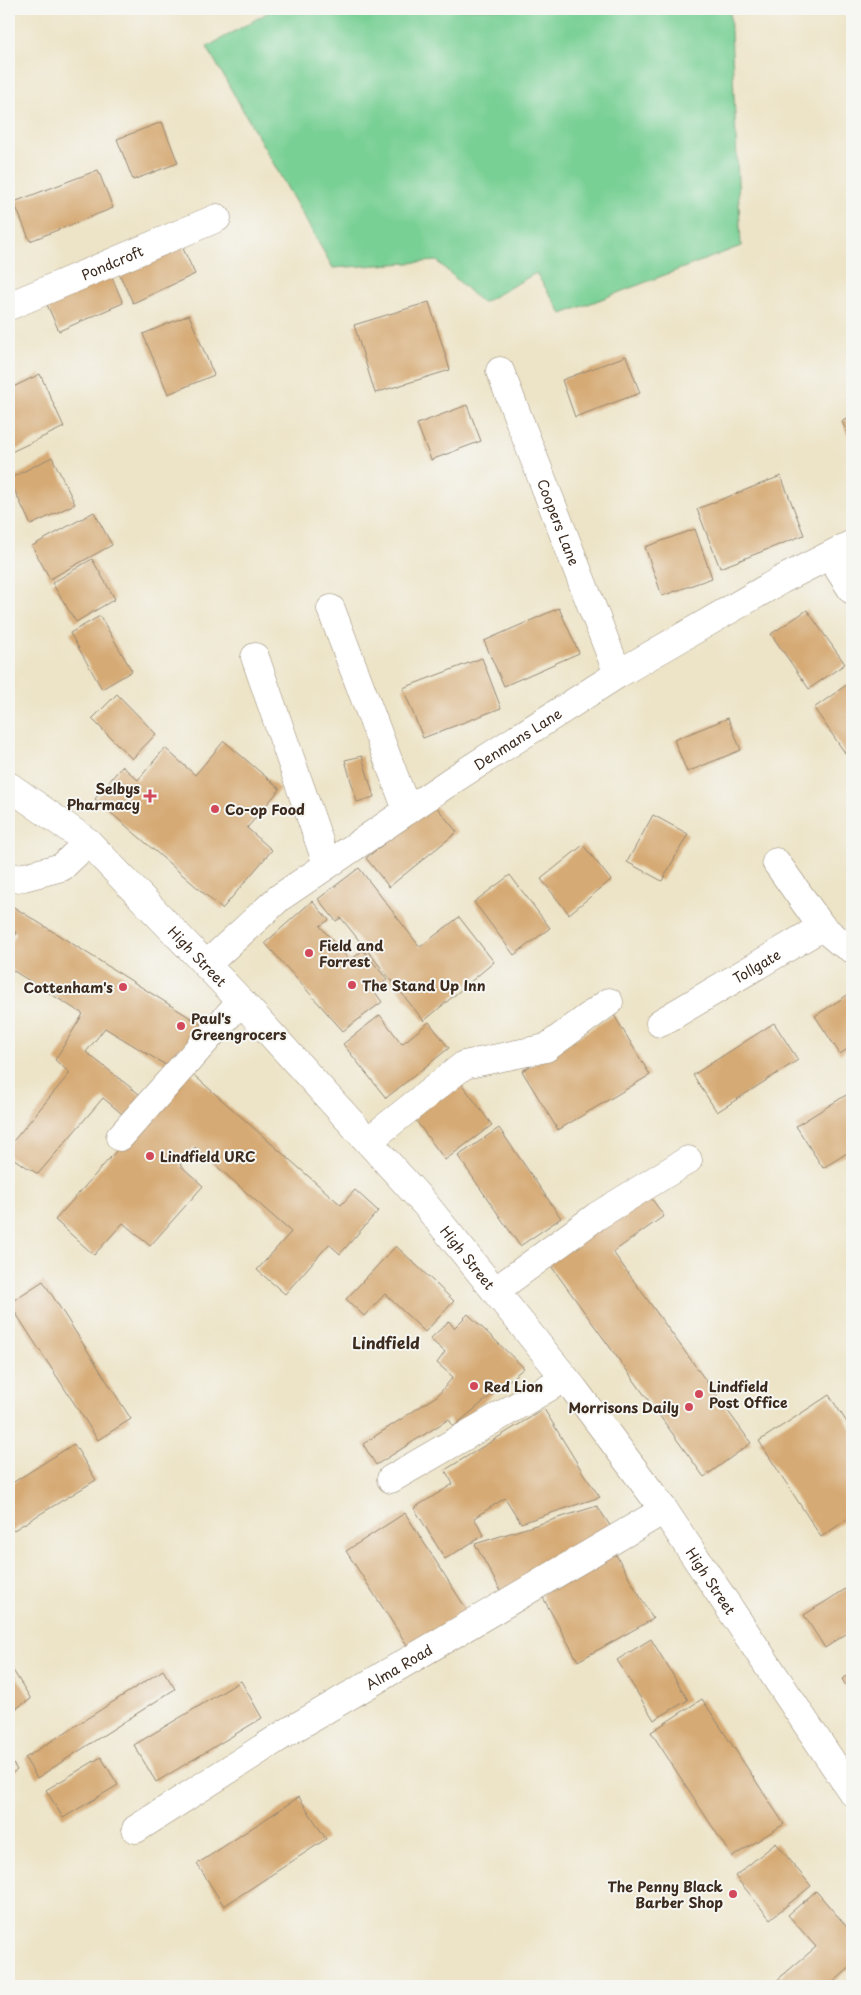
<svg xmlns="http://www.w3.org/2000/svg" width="861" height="1995" viewBox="0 0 861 1995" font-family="'Playpen Sans',sans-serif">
<rect width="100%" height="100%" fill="#f6f6f2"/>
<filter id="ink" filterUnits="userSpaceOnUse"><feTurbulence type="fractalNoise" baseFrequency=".02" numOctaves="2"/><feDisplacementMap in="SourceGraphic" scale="10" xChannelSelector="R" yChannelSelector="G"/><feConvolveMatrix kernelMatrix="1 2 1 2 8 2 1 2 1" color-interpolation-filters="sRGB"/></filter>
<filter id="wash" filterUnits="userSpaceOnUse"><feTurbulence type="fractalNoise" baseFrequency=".0096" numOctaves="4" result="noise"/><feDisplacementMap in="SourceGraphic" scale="20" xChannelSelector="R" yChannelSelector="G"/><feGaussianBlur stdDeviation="1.12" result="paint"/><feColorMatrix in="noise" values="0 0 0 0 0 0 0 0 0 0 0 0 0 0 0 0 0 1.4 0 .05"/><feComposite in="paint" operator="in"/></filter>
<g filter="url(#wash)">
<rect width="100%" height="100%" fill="#ede4c8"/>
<polygon fill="#79d095" stroke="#5a7d5a" points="274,9 730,9 741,246 562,314 536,273 482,303 437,261 333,268 207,47"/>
<g id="blocks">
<g fill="#d6aa75">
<polygon points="162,122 178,163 133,180 117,139"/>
<polygon points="98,170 113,208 30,241 14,202"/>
<polygon points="178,238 195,274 133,303 116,267"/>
<polygon points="108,268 123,303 59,331 43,296"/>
<polygon points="429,302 450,370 375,393 354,325"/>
<polygon points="189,315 214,375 168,394 143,334"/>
<polygon points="626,356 640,393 575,417 562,380"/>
<polygon points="40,374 64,427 9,453 9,389"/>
<polygon points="467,405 481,441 431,460 417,424"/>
<polygon points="852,417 852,446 842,421"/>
<polygon points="52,457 75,504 31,525 9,479"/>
<polygon points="781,476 804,535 720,568 697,509"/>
<polygon points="94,512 112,545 50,579 32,546"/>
<polygon points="695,529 712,578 662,596 645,547"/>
<polygon points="92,559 115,599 76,622 52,583"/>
<polygon points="559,608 579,653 504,686 484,641"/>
<polygon points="807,610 845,664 809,689 771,634"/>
<polygon points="100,616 132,671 102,689 70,633"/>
<polygon points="482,658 501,708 423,738 403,688"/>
<polygon points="852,681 852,763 814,708"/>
<polygon points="117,694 156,734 132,759 92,719"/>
<polygon points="728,718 741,750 687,772 674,740"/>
<polygon points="224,741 280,789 247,828 272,850 222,909 95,799 122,766 138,780 165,748 195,775"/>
<polygon points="362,756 374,797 357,802 345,760"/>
<polygon points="434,804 457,832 389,887 366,858"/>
<polygon points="653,815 688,834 662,881 627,862"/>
<polygon points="583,845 611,880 569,914 541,879"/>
<polygon points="359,868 420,947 459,917 494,962 424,1021 341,918 336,921 318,899"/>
<polygon points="510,875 550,928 514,955 474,902"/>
<polygon points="312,901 329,920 320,926 350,961 363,950 387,979 375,992 382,1002 343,1031 265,943"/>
<polygon points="9,904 205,1027 177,1072 105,1028 86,1052 144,1098 127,1118 103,1098 38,1174 9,1156 9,1146 70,1073 55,1060 83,1014 9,968 9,946 17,933 9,928"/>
<polygon points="852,992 852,1046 840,1054 815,1016"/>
<polygon points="380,1015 402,1044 429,1022 449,1048 386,1098 343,1044"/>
<polygon points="614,1015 650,1075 558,1130 522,1071"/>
<polygon points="774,1023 798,1060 717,1112 693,1075"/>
<polygon points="188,1070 341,1205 355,1190 378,1211 340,1254 329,1244 285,1294 257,1270 291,1232 195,1147 180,1165 203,1186 150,1246 123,1223 94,1255 55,1220"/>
<polygon points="458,1079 492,1125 445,1160 411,1114"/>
<polygon points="851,1092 852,1094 852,1150 823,1168 796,1126"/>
<polygon points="499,1128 561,1218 520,1246 458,1156"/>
<polygon points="644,1188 664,1216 613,1252 751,1443 704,1477 546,1259"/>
<polygon points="396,1246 454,1301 425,1332 385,1294 364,1316 346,1299"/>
<polygon points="43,1281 131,1419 98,1440 9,1303"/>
<polygon points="468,1314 524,1368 453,1427 449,1419 376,1465 363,1444 438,1395 453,1377 437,1363 445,1352 430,1339 449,1321 454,1328"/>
<polygon points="829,1395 852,1430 852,1516 821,1537 759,1441"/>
<polygon points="544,1409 585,1476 600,1497 521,1523 505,1498 474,1518 484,1535 445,1559 414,1508 453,1484 445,1470"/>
<polygon points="74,1444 96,1480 9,1533 9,1485"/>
<polygon points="597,1506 613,1530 502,1593 475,1544"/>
<polygon points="405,1513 467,1610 409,1648 346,1551"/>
<polygon points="615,1553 653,1619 578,1661 541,1594"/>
<polygon points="852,1585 852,1630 825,1648 804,1615"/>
<polygon points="651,1639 688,1700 654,1720 617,1660"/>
<polygon points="9,1664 31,1699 9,1713"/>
<polygon points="163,1670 175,1689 37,1778 25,1758"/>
<polygon points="852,1672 852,1696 842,1679"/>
<polygon points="241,1681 262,1718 156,1782 134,1745"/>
<polygon points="702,1699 784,1824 732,1857 651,1732"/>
<polygon points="9,1757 17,1770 9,1775"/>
<polygon points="101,1757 118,1785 63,1818 46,1790"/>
<polygon points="299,1797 326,1839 224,1906 197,1864"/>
<polygon points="776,1843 811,1886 770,1919 735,1876"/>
<polygon points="816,1891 852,1933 852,1966 829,1986 770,1986 816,1947 788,1915"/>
</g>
</g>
</g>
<g filter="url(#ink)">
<use href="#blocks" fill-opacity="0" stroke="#948773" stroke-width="1"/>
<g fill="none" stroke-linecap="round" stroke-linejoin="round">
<g stroke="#948773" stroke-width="29">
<g id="minor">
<path id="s1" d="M9,306L217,218"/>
<path id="s2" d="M500,371L618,674"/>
<polyline points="830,556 852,590"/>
<polyline points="331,609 407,810"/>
<polyline points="255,657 327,864"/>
<polyline points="776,862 822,927 840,942 852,949"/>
<path id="s3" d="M206,965L279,898L451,781L618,674L781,580L852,544"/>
<path id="s4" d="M660,1023L822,927"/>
<polyline points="120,1137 241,1001"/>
<polyline points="368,1141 464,1065 546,1048 609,1002"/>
<polyline points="495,1291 597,1216 688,1160"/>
<polyline points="391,1479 565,1378"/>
<path id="s5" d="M136,1829L286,1733L664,1510"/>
</g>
</g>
<g stroke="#948773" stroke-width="29">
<g id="major">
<path id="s6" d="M9,786L88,842L241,1001L425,1204L574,1389L664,1510L852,1792"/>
<polyline points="9,879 24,877 62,867 88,842"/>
</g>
</g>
<use href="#minor" stroke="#fff" stroke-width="28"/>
<use href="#major" stroke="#fff" stroke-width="28"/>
</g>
</g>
<g fill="#d1495b" stroke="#f6f6f2" stroke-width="2">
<path d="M147.5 788.5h5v5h5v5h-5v5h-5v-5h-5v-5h5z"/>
<circle cx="215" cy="809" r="5"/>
<circle cx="309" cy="953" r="5"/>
<circle cx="352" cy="985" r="5"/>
<circle cx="123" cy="987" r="5"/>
<circle cx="181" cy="1026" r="5"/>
<circle cx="150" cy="1156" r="5"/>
<circle cx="474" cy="1386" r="5"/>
<circle cx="699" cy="1394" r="5"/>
<circle cx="689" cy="1407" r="5"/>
<circle cx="733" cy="1894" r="5"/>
</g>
<g text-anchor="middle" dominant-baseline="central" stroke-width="4" stroke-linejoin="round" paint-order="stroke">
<g font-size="14" fill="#3b2a1e" stroke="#f6f6f2">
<text stroke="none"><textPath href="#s1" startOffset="112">Pondcroft</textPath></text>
<text stroke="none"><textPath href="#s2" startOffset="162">Coopers Lane</textPath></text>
<text stroke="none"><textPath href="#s3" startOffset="386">Denmans Lane</textPath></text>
<text stroke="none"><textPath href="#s6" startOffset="255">High Street</textPath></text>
<text stroke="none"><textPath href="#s4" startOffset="112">Tollgate</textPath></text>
<text stroke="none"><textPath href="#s6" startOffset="660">High Street</textPath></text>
<text stroke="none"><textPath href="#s6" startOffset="1065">High Street</textPath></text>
<text stroke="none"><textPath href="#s5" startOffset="309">Alma Road</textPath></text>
</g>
<g font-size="14" font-weight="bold" fill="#3b2a1e" stroke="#f6f6f2" text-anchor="start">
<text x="140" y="788" text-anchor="end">Selbys<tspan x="140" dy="16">Pharmacy</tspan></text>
<text x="225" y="809">Co-op Food</text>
<text x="319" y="945">Field and<tspan x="319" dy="16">Forrest</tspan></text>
<text x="362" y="985">The Stand Up Inn</text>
<text x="113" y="987" text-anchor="end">Cottenham's</text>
<text x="191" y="1018">Paul's<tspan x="191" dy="16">Greengrocers</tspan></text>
<text x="160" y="1156">Lindfield URC</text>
<text x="484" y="1386">Red Lion</text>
<text x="709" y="1386">Lindfield<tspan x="709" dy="16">Post Office</tspan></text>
<text x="679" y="1407" text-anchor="end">Morrisons Daily</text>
<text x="723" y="1886" text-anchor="end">The Penny Black<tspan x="723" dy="16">Barber Shop</tspan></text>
</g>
<g font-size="16" font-weight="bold" fill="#3b2a1e" stroke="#f6f6f2">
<text x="386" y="1342">Lindfield</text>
</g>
</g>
<rect width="861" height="1995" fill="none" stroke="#f6f6f2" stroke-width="30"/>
</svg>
